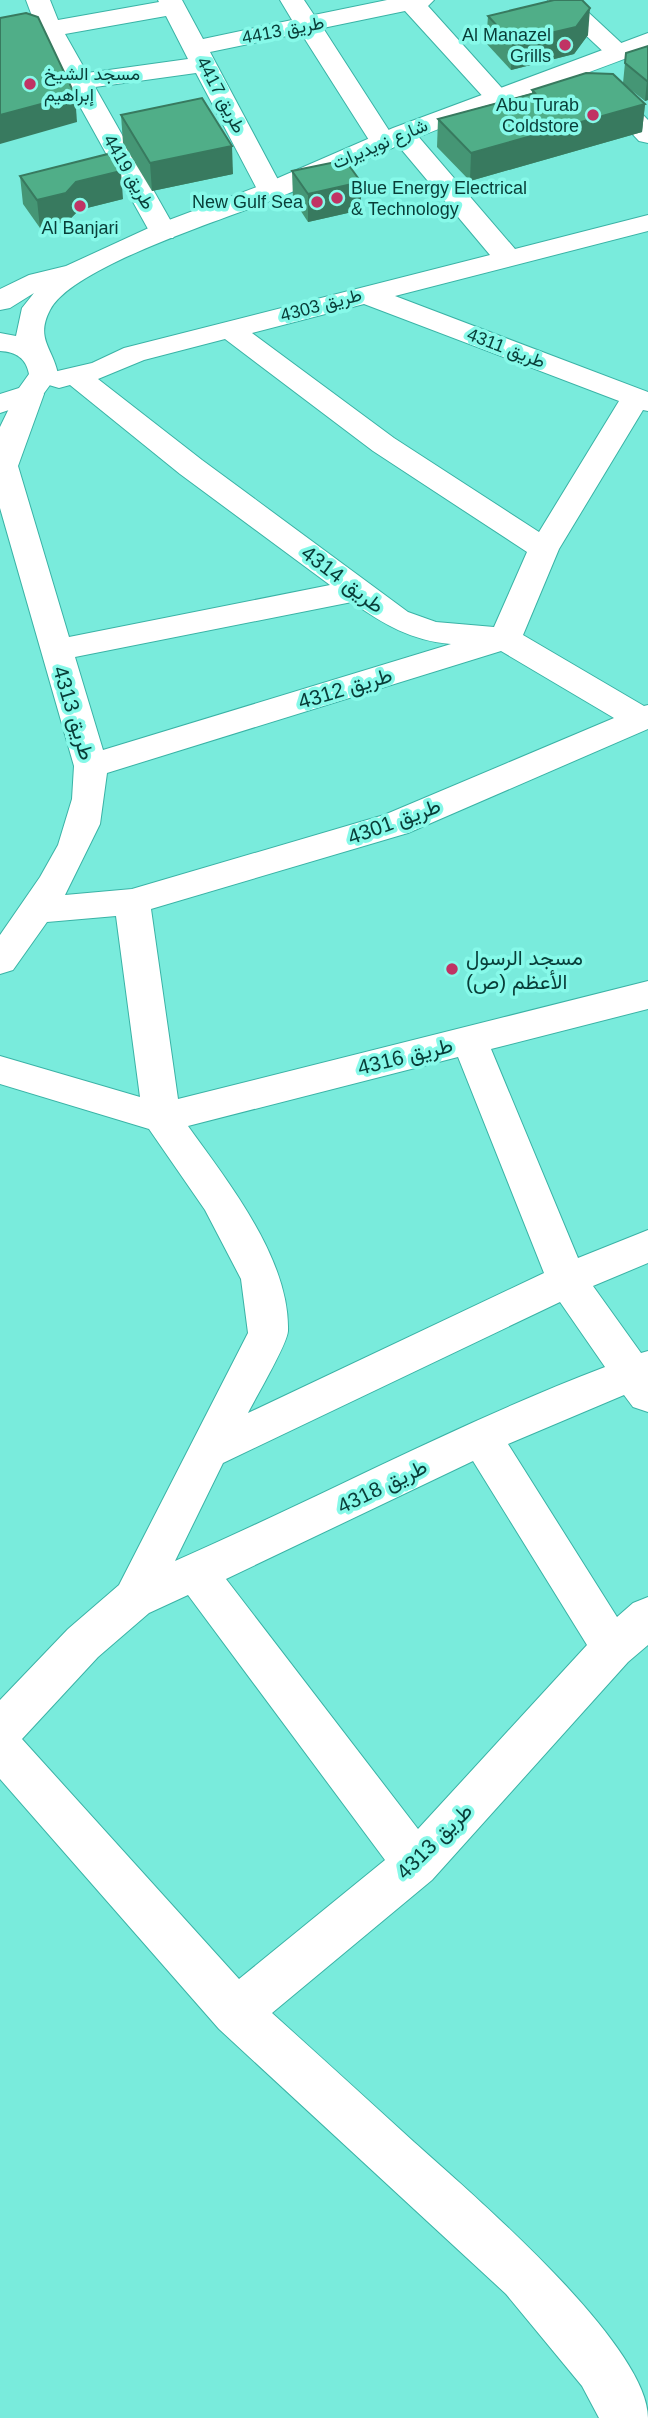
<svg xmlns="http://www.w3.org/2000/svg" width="648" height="2418" viewBox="0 0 648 2418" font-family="Helvetica,Vazirmatn,sans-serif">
<rect width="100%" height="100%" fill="#79ebdc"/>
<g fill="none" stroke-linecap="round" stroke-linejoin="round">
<g stroke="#3ab3a6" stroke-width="2">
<g id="street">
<path d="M26,0H50L58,20L159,2L158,0H182L203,39L292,20L280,0H304L314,15L387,0H434L428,6L509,96L505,101H487L405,11L323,28L390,132L402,126L411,128L515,249L648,215V231L395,296L648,392V411L643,410L559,549L523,635L644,706L648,705V729L408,833L151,909L178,1099L648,981V1009L491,1049L578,1258L648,1230V1263L593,1286L641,1353L648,1351V1412L633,1407L624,1395L508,1444L617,1617L633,1603L648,1597V1645L628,1662L432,1880L272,2013C320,2056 367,2099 414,2142C470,2192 648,2344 648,2418H599L582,2386L506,2294L219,2029L0,1779V1700L68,1629L119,1585L248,1333L241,1279L205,1210L149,1129L0,1084V1056L140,1097L116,916L47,922L13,970L0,974V935L40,877L58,845L72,799L74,766L0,508V427L19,388L29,385L39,388L44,394L18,466L69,637L330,585L180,474L70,385L59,388L49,385L45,379L49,373L92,363L124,348L490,255L396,143L392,148H374L301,33L210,52L284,191L280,197H262L258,191L196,73L95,87L177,232L173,238H153L42,38L0,46V30L35,24ZM166,16L188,59L87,73L65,34ZM364,304L619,401L539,532L394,438L252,333ZM225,339L373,451L527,552L494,627L436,622L408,612L202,460L98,379L144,360ZM352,602C383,624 412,641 451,644L103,750L75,657ZM501,651L614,718L384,815L132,889L65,895L100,824L107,773ZM458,1057L544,1273L248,1413C256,1397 287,1345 288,1331C290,1259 228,1182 188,1126ZM560,1302L605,1367C458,1423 319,1498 175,1561L223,1463ZM473,1461L587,1645L418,1829L226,1579ZM188,1595L385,1860L239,1979L22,1739L98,1657L149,1613Z"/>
<polygon points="548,0 575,0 631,52 627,57 609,57"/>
<polygon points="607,84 616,87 648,120 648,143 639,141 598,97 594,92 598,87"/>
</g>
</g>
<g stroke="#3ab3a6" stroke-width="2">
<path id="secondary" d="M648,33V50C569,80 489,108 411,140C367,158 324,179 280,197C231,217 72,266 50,310C35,339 53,348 58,374L39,400L0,413V394L19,388L29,374C26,358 16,352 0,351V333L16,336L22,308L34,293L10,308L0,310V289L29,275L66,266L153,226L262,185L393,128Z"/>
</g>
<use href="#street" fill="#fff" fill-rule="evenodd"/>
<use href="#secondary" fill="#fff" fill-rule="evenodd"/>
</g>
<g fill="#459675">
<polygon points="488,16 588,35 574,54 511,70 486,43"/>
<polygon points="648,46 648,100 645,101 626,86 645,104 642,132 470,181 437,147 438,119 532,93 532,90 623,83 625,63"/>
<polygon points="121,115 233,174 152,191 123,143"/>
<polygon points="292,171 361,210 308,222 293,199"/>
<polygon points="20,176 123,199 79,210 68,221 40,228 23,204"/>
</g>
<g fill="#387a5f">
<polygon points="590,8 588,35 574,54 511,70 512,42"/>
<polygon points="647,81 648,81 648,100 645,101"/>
<polygon points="75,95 77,122 0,144 0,115"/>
<polygon points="645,104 642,132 470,181 471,153"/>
<polygon points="232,146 233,174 152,191 150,163"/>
<polygon points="121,171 123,199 79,210 68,221 40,228 37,200 76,182"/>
<polygon points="361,182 361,210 308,222 308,194"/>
</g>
<g fill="#50ae88" stroke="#387a5f" stroke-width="2">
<polygon points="554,0 582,0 590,8 576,27 512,42 488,16"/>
<polygon points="26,13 38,17 75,95 0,115 0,18"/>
<polygon points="648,46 648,81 647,81 625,63 626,53"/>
<polygon points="586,73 613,74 645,104 471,153 438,119 535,93 532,90"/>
<polygon points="202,98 232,146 150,163 121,115"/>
<polygon points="108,154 121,171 76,182 66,193 37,200 20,176"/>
<polygon points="345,160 361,182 308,194 292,171"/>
</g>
<g fill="#c03364" stroke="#87f9e9" stroke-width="2.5">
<circle cx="565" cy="45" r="7"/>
<circle cx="30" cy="84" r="7"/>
<circle cx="593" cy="115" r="7"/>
<circle cx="337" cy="198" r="7"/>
<circle cx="317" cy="202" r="7"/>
<circle cx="80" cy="206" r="7"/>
<circle cx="452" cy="969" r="7"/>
</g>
<g text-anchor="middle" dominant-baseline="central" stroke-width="7" stroke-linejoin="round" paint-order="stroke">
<g font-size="18" fill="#083d38" stroke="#87f9e9">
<text transform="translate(283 30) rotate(-11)">طريق 4413</text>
<text transform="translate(221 95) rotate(62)">طريق 4417</text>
<text transform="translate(380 144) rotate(-23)">شارع نويديرات</text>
<text transform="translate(129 172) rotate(60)">طريق 4419</text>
<text transform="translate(321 305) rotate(-15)">طريق 4303</text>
<text transform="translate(506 348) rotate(21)">طريق 4311</text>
</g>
<g font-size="18" fill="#083d38" stroke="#87f9e9" text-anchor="end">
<text x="551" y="35">Al Manazel<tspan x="551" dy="21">Grills</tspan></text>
<text x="44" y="74" text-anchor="start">مسجد الشيخ<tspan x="44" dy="21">إبراهيم</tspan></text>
<text x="579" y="105">Abu Turab<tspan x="579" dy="21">Coldstore</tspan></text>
<text x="351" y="188" text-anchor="start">Blue Energy Electrical<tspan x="351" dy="21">&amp; Technology</tspan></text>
<text x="303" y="202">New Gulf Sea</text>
<text x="80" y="228" text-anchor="middle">Al Banjari</text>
</g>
<g font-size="21" fill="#083d38" stroke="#87f9e9">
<text transform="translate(343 579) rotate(37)">طريق 4314</text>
<text transform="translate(345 688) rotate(-17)">طريق 4312</text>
<text transform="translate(74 713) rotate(73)">طريق 4313</text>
<text transform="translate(394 821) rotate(-20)">طريق 4301</text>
<text transform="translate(405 1056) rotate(-14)">طريق 4316</text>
<text transform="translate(382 1486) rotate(-26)">طريق 4318</text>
<text transform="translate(434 1841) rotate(-45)">طريق 4313</text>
</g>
<g font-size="21" fill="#083d38" stroke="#87f9e9" text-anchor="start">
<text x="466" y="957">مسجد الرسول<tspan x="466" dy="24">الأعظم (ص)</tspan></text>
</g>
</g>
</svg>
